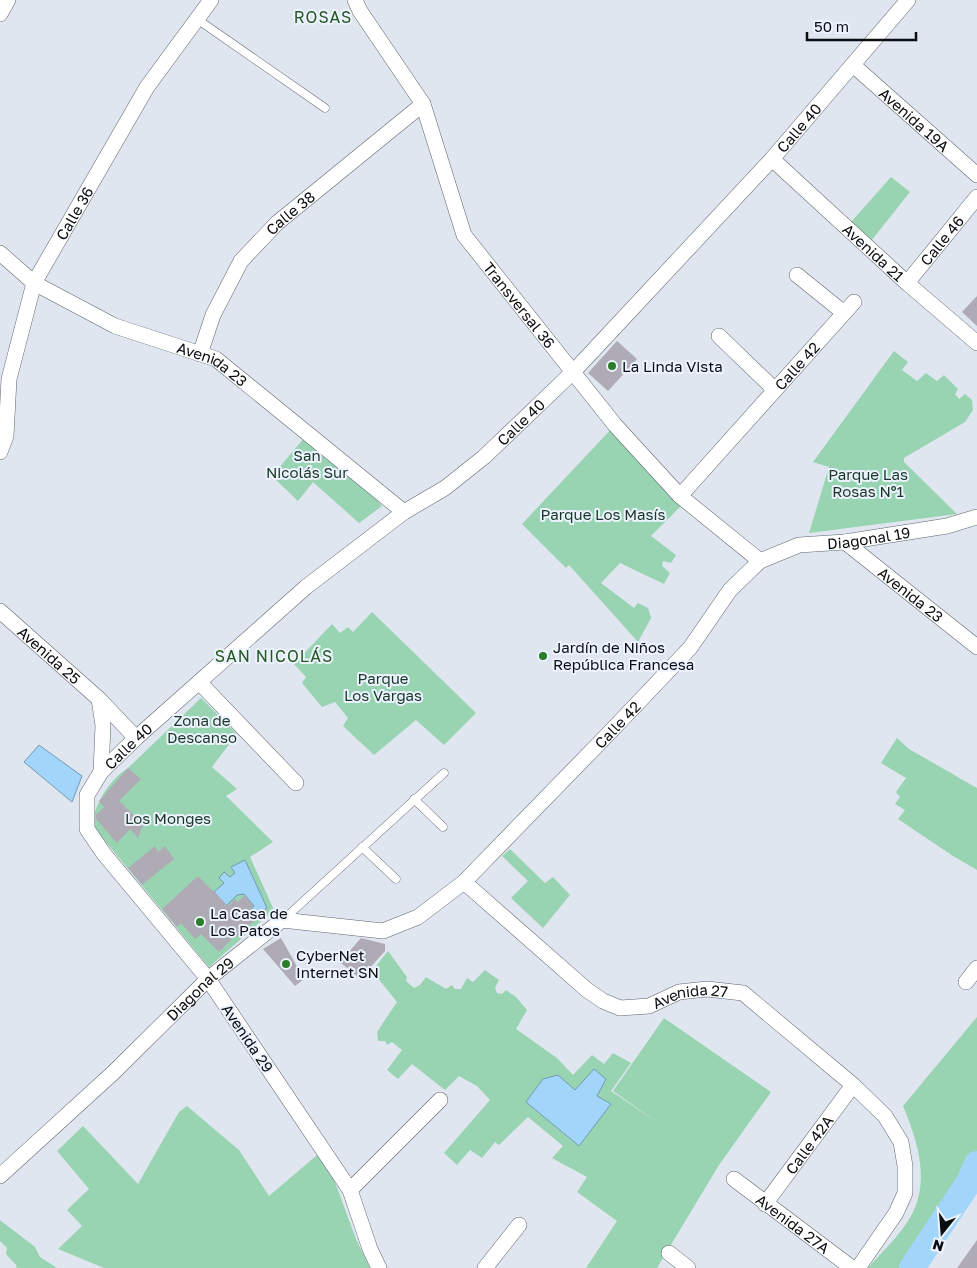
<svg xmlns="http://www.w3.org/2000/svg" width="977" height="1268" viewBox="0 0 977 1268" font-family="'Golos Text',sans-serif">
<rect width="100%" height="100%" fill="#dfe6f0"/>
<g fill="#98d4b1">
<polygon points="891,177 910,192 871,241 851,222"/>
<polygon points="894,351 908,362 902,370 917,381 926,373 937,381 944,375 958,389 955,394 959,399 965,394 972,400 973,410 965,422 904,458 904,462 957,514 809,533 829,467 813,462"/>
<polygon points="615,425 683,504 651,536 676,555 671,563 663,561 662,566 670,573 664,584 620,563 601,583 634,608 638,603 648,608 651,618 638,642 569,565 566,568 522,524"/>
<polygon points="305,437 364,485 382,506 359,523 313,482 298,501 272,476"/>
<polygon points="372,612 476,713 444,745 416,720 374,755 343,726 348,718 335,702 322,707 302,683 306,677 294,664 332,624 340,633 348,627 353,632"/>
<path d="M201,698L237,734L212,767L237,789L226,796L273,842L250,857L274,910L209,967L91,824C97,802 108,781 128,768Z"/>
<polygon points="897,738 909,749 977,788 977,870 953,856 898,819 905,810 895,804 900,797 896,792 906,778 881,763"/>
<polygon points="510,849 545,883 553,877 570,895 543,928 511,898 528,881 502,856"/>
<polygon points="388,951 407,977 406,981 414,988 420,985 426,977 446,989 452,985 455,989 461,989 467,978 473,982 485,970 499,980 495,988 497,993 502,994 506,990 516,997 527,1010 516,1029 557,1058 573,1075 592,1055 604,1064 613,1053 631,1063 611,1091 660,1124 613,1091 664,1018 771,1092 719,1165 657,1268 586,1268 617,1221 577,1192 587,1177 552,1158 563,1146 528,1117 499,1145 495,1142 482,1158 470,1150 457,1165 444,1153 490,1100 477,1086 459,1076 445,1090 412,1064 398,1079 387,1070 402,1050 392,1042 387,1045 385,1041 378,1041 377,1032 397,1002 372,971"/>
<path d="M977,1017V1161L968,1181L910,1268H868C881,1253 897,1238 908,1221C932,1185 918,1142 903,1106Z"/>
<polygon points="187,1106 239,1150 269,1196 323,1150 356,1239 370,1268 104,1268 58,1249 82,1226 67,1210 89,1189 57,1151 83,1126 138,1184 179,1112"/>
<polygon points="0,1220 35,1247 40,1257 57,1268 16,1268 17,1266 6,1254 7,1248 0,1241"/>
</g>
<g fill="#a2d5fa" stroke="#7599b4">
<polygon points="39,745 82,776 72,802 24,762"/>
<polygon points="245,860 267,908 254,918 249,912 254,906 244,894 237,895 226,906 214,892 224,883 219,878 224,872 230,877 235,873 231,867"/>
<polygon points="594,1069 606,1079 597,1096 611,1104 579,1146 526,1102 543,1079 558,1075 575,1090"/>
</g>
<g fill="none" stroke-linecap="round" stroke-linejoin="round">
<polyline stroke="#a2d5fa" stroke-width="26" points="912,1268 969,1182 977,1164"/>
</g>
<g fill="#afabb5">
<polygon points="977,296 977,326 962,312"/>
<polygon points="617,341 637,359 608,391 588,373"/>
<polygon points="128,768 141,779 119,801 143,824 138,838 130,829 117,843 96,819 96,815 104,807 99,801"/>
<polygon points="155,846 158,852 165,846 174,859 142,885 128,868"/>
<polygon points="198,876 228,906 235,899 238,902 245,895 253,906 248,912 255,920 237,937 235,935 219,952 201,934 195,939 181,923 177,927 162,909"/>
<polygon points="281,938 304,979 295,986 263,949"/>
<polygon points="361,938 385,944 385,951 360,979 340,962"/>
<polygon points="977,1240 977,1268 957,1268"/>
</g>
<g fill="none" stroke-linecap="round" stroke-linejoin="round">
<g stroke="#5f656e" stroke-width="9">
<g id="lane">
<polyline points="197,19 325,108"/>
<polyline points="414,799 443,827"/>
<polyline points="362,847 396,879"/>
<polyline points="283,920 444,773"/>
</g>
</g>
<g stroke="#5f656e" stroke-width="16">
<g id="street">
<path id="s1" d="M355,0L360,11L423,104L464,235L615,425L680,496L760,561"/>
<polyline points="0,14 8,0"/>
<path id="s2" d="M853,65L977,175"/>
<path id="s3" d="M772,159L907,283L977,343"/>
<path id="s4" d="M0,253L34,283L115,326L216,359L404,512"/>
<polyline points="797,275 844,313"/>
<path id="s5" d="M907,283L977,197"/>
<polyline points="719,336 775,390"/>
<path id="s6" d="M200,354L213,315L241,261L277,223L423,104"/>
<path id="s7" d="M0,452L6,436L9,379L34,283L147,87L211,0"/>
<path id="s8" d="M680,496L854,302"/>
<path id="s9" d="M845,542L977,647"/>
<path id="s10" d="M0,611L99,699L136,738"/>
<polyline points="199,682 296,783"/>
<polyline points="99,699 103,725 101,772"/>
<path id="s11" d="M464,882L587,990L603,1001L620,1008L649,1006L679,992L707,989L743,993L853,1085L885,1116L901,1142L905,1166V1193L896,1213L858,1268"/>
<polyline points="966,982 977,968"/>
<path id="s12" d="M0,1176L114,1072L208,979L282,920L383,931L418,917L464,882L613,729L690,648L730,590L760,561L799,545L845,542L947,526L977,517"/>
<path id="s13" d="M734,1179L852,1268"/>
<polyline points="350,1190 440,1100"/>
<path id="s14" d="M765,1204L853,1085"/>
<polyline points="669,1253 688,1268"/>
<path id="s15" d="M379,1268L370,1249L350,1190L208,979L104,854L87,829V795L101,772L136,738L306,587L404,512L445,488L484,457L574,371L772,159L908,0"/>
<polyline points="485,1268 519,1225"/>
</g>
</g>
<use href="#lane" stroke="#fff" stroke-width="8"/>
<use href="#street" stroke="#fff" stroke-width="15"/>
</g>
<g fill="#2c7d27" stroke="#ecf3fe" stroke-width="2">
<circle cx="612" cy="366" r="5"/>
<circle cx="543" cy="656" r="5"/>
<circle cx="200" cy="922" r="5"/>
<circle cx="286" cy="964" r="5"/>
</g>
<g text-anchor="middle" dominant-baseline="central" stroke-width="4" stroke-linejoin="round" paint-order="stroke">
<g font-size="15" fill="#0b0e11" stroke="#ecf3fe">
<text stroke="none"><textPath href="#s2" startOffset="82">Avenida 19A</textPath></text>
<text stroke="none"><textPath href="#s15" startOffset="1544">Calle 40</textPath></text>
<text stroke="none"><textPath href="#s7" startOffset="254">Calle 36</textPath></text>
<text stroke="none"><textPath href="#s6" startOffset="171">Calle 38</textPath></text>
<text stroke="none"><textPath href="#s5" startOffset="55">Calle 46</textPath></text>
<text stroke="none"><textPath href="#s3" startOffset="138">Avenida 21</textPath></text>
<text stroke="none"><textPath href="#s1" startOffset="351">Transversal 36</textPath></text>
<text stroke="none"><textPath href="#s8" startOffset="175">Calle 42</textPath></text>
<text stroke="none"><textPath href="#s4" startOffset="242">Avenida 23</textPath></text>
<text stroke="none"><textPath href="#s15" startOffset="1139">Calle 40</textPath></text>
<text stroke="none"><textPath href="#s12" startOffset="1128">Diagonal 19</textPath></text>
<text stroke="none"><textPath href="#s9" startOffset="84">Avenida 23</textPath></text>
<text stroke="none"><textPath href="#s10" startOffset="66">Avenida 25</textPath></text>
<text stroke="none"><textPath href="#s12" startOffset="798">Calle 42</textPath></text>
<text stroke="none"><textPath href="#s15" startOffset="629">Calle 40</textPath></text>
<text stroke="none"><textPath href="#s12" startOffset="274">Diagonal 29</textPath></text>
<text stroke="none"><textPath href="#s11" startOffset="274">Avenida 27</textPath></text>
<text transform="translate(248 1038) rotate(56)">Avenida 29</text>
<text stroke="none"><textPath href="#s14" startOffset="74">Calle 42A</textPath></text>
<text stroke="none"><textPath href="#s13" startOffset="74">Avenida 27A</textPath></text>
</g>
<g font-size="15" fill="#0b0e11" stroke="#ecf3fe" text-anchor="start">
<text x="622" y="366">La Linda Vista</text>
<text x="553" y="647">Jardín de Niños<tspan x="553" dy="17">República Francesa</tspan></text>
<text x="210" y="913">La Casa de<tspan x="210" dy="17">Los Patos</tspan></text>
<text x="296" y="955">CyberNet<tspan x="296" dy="17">Internet SN</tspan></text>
</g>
<g font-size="15" fill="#173726" stroke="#ecf3fe">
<text x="307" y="455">San<tspan x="307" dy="17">Nicolás Sur</tspan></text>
<text x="868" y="474">Parque Las<tspan x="868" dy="17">Rosas Nº1</tspan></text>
<text x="603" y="514">Parque Los Masís</text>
<text x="383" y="678">Parque<tspan x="383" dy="17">Los Vargas</tspan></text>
<text x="202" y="720">Zona de<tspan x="202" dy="17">Descanso</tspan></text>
<text x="168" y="818">Los Monges</text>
</g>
<g font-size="16" letter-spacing="1" fill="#255722" stroke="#ecf3fe">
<text x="323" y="17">ROSAS</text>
<text x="274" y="656">SAN NICOLÁS</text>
</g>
</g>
<g transform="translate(942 1233) rotate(197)" stroke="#ecf3fe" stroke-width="4" paint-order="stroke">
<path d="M0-4L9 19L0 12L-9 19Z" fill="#0b0e11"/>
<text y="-8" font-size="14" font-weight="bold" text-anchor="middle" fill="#0b0e11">N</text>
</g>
<path d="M807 32v8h109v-8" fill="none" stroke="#0b0e11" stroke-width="2.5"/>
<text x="814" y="32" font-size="15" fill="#0b0e11" stroke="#ecf3fe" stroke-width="4" paint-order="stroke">50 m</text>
</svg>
